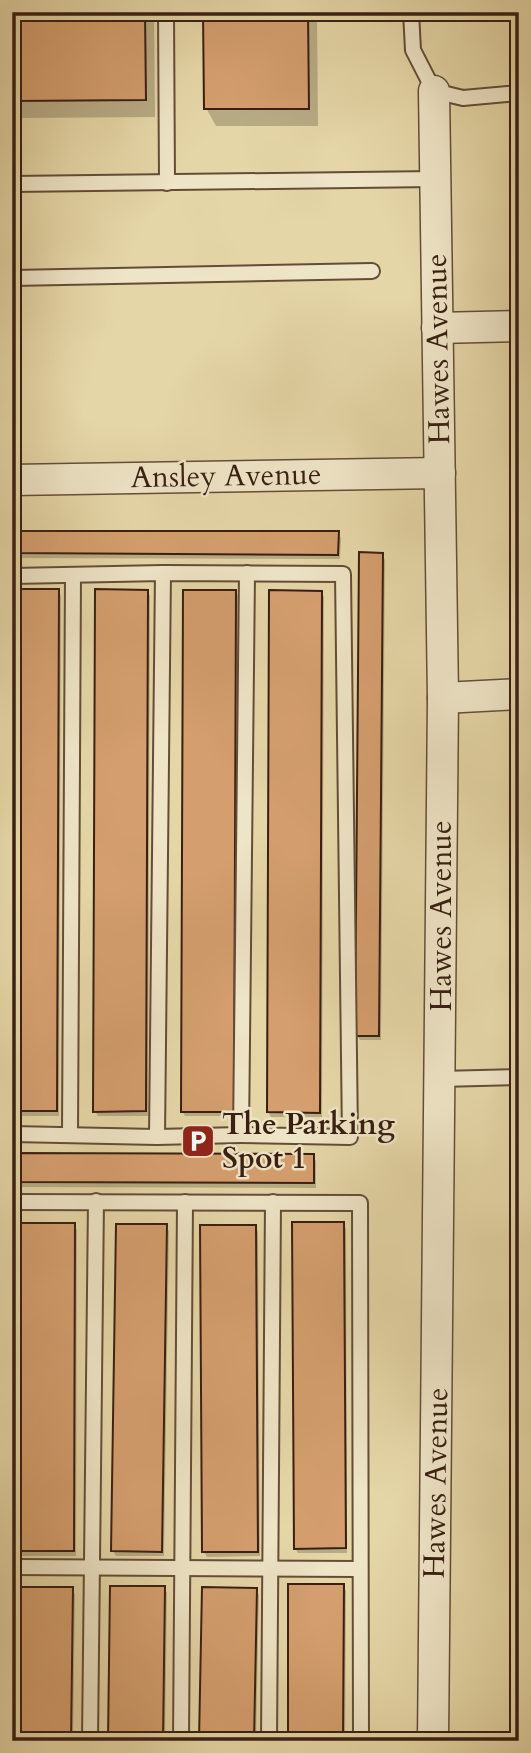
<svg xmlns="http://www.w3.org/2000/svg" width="531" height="1753" viewBox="0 0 531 1753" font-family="Cardo,serif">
<rect width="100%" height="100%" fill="#e5d6a7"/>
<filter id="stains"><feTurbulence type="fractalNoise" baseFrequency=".00286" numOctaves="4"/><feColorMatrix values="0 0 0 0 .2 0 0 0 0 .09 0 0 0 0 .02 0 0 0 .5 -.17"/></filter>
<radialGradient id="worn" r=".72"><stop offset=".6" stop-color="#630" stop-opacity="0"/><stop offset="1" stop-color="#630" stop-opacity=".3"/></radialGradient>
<g fill="#0003">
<polygon points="12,12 154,12 155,117 21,118 12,103"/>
<polygon points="205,12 317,12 318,126 216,126 206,108"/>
<polygon points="12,532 338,533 341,538 340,559 12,558"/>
<polygon points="382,555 385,560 381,1040 360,1040 357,1035"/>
<polygon points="12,591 58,591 61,596 59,1116 12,1116"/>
<polygon points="147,591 150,596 148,1116 98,1116 95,1111"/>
<polygon points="235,591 238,596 236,1116 185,1116 182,1111"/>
<polygon points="321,592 324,597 322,1117 271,1117 268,1112"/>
<polygon points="12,1155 313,1156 316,1161 316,1188 12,1187"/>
<polygon points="343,1224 346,1229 347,1553 298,1553 295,1548"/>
<polygon points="74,1225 77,1230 76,1556 23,1556 20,1551"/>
<polygon points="166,1226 169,1231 164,1556 116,1556 113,1551"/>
<polygon points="255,1227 258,1232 260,1556 207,1557 204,1552"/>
<polygon points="343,1586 346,1591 345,1741 290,1741"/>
<polygon points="164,1588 167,1593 165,1741 110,1741"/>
<polygon points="72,1589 75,1594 73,1741 21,1741"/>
<polygon points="256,1590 259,1595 256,1741 200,1741"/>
</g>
<g fill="#d49e6e" stroke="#391f12" stroke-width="2">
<polygon points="12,12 145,12 146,100 12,101"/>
<polygon points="203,12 308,12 309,109 204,109"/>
<polygon points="12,531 339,531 338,555 12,553"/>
<polygon points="359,552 383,553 379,1036 355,1036"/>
<polygon points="12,589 59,589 57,1111 12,1111"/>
<polygon points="95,589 148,590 146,1111 93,1112"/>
<polygon points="183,590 236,590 234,1112 181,1112"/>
<polygon points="269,590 322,591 320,1113 267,1112"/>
<polygon points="12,1153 314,1154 314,1183 12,1182"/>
<polygon points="292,1222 344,1222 346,1548 294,1549"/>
<polygon points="19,1223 75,1223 74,1551 18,1551"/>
<polygon points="116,1224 167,1224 162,1552 111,1551"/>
<polygon points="200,1225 256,1225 258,1552 202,1552"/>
<polygon points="288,1584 344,1584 343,1741 288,1741"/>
<polygon points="110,1586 165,1586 163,1741 108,1741"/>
<polygon points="21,1587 73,1587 71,1741 19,1741"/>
<polygon points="202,1587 257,1588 254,1741 199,1741"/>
</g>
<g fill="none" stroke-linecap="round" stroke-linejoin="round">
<g stroke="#644d37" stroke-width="18">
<g id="service">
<polyline points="166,12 167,183"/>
<polyline points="411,12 413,50 434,91 463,98 519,93"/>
<polyline points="12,184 435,179"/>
<polyline points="12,278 372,271"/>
<polyline points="12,576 163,573 343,574 350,1137 241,1135"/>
<polyline points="440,1079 519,1077"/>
<polyline points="12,1134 157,1137 241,1135 247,573"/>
<polyline points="70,1134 73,576"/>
<polyline points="157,1137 163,573"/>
<polyline points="12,1202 360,1203 361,1741"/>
<polyline points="12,1567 360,1569"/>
<polyline points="90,1741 96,1201"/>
<polyline points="181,1741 185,1202"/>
<polyline points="269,1741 273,1202"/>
</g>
</g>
<g stroke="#644d37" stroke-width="33">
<g id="minor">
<polyline points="437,328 519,326"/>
<polyline points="12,480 440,473"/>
<polyline points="443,698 519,694"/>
<polyline points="433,1741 443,698 434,91"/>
</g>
</g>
<use href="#service" stroke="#eee4c6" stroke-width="14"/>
<use href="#minor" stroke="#eee4c6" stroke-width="30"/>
</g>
<defs>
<g id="parking-square" transform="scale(1.75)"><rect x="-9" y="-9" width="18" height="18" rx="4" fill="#8f2418" stroke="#eee4c6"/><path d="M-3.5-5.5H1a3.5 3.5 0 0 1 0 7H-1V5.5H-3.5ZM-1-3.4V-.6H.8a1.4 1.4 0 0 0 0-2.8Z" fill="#fff"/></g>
</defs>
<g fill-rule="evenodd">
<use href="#parking-square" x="198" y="1141"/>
</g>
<g text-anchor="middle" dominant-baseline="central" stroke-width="5" stroke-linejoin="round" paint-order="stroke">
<g font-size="30" fill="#391f12" stroke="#eee4c6">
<text transform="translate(438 349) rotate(-91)">Hawes Avenue</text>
<text transform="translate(226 476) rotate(-1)">Ansley Avenue</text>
<text transform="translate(441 916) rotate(-90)">Hawes Avenue</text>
<text transform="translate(436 1483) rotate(-89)">Hawes Avenue</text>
</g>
<g font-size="30" font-weight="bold" fill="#391f12" stroke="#eee4c6" text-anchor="start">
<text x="222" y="1124">The Parking<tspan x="222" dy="34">Spot 1</tspan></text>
</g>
</g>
<rect width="531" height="1753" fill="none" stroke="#e5d6a7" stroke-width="42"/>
<rect x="14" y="14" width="503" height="1725" fill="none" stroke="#391f12" stroke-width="3.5"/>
<rect x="21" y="21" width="489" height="1711" fill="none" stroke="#391f12" stroke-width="2"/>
<rect width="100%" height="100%" filter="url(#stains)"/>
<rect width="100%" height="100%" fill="url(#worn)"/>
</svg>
